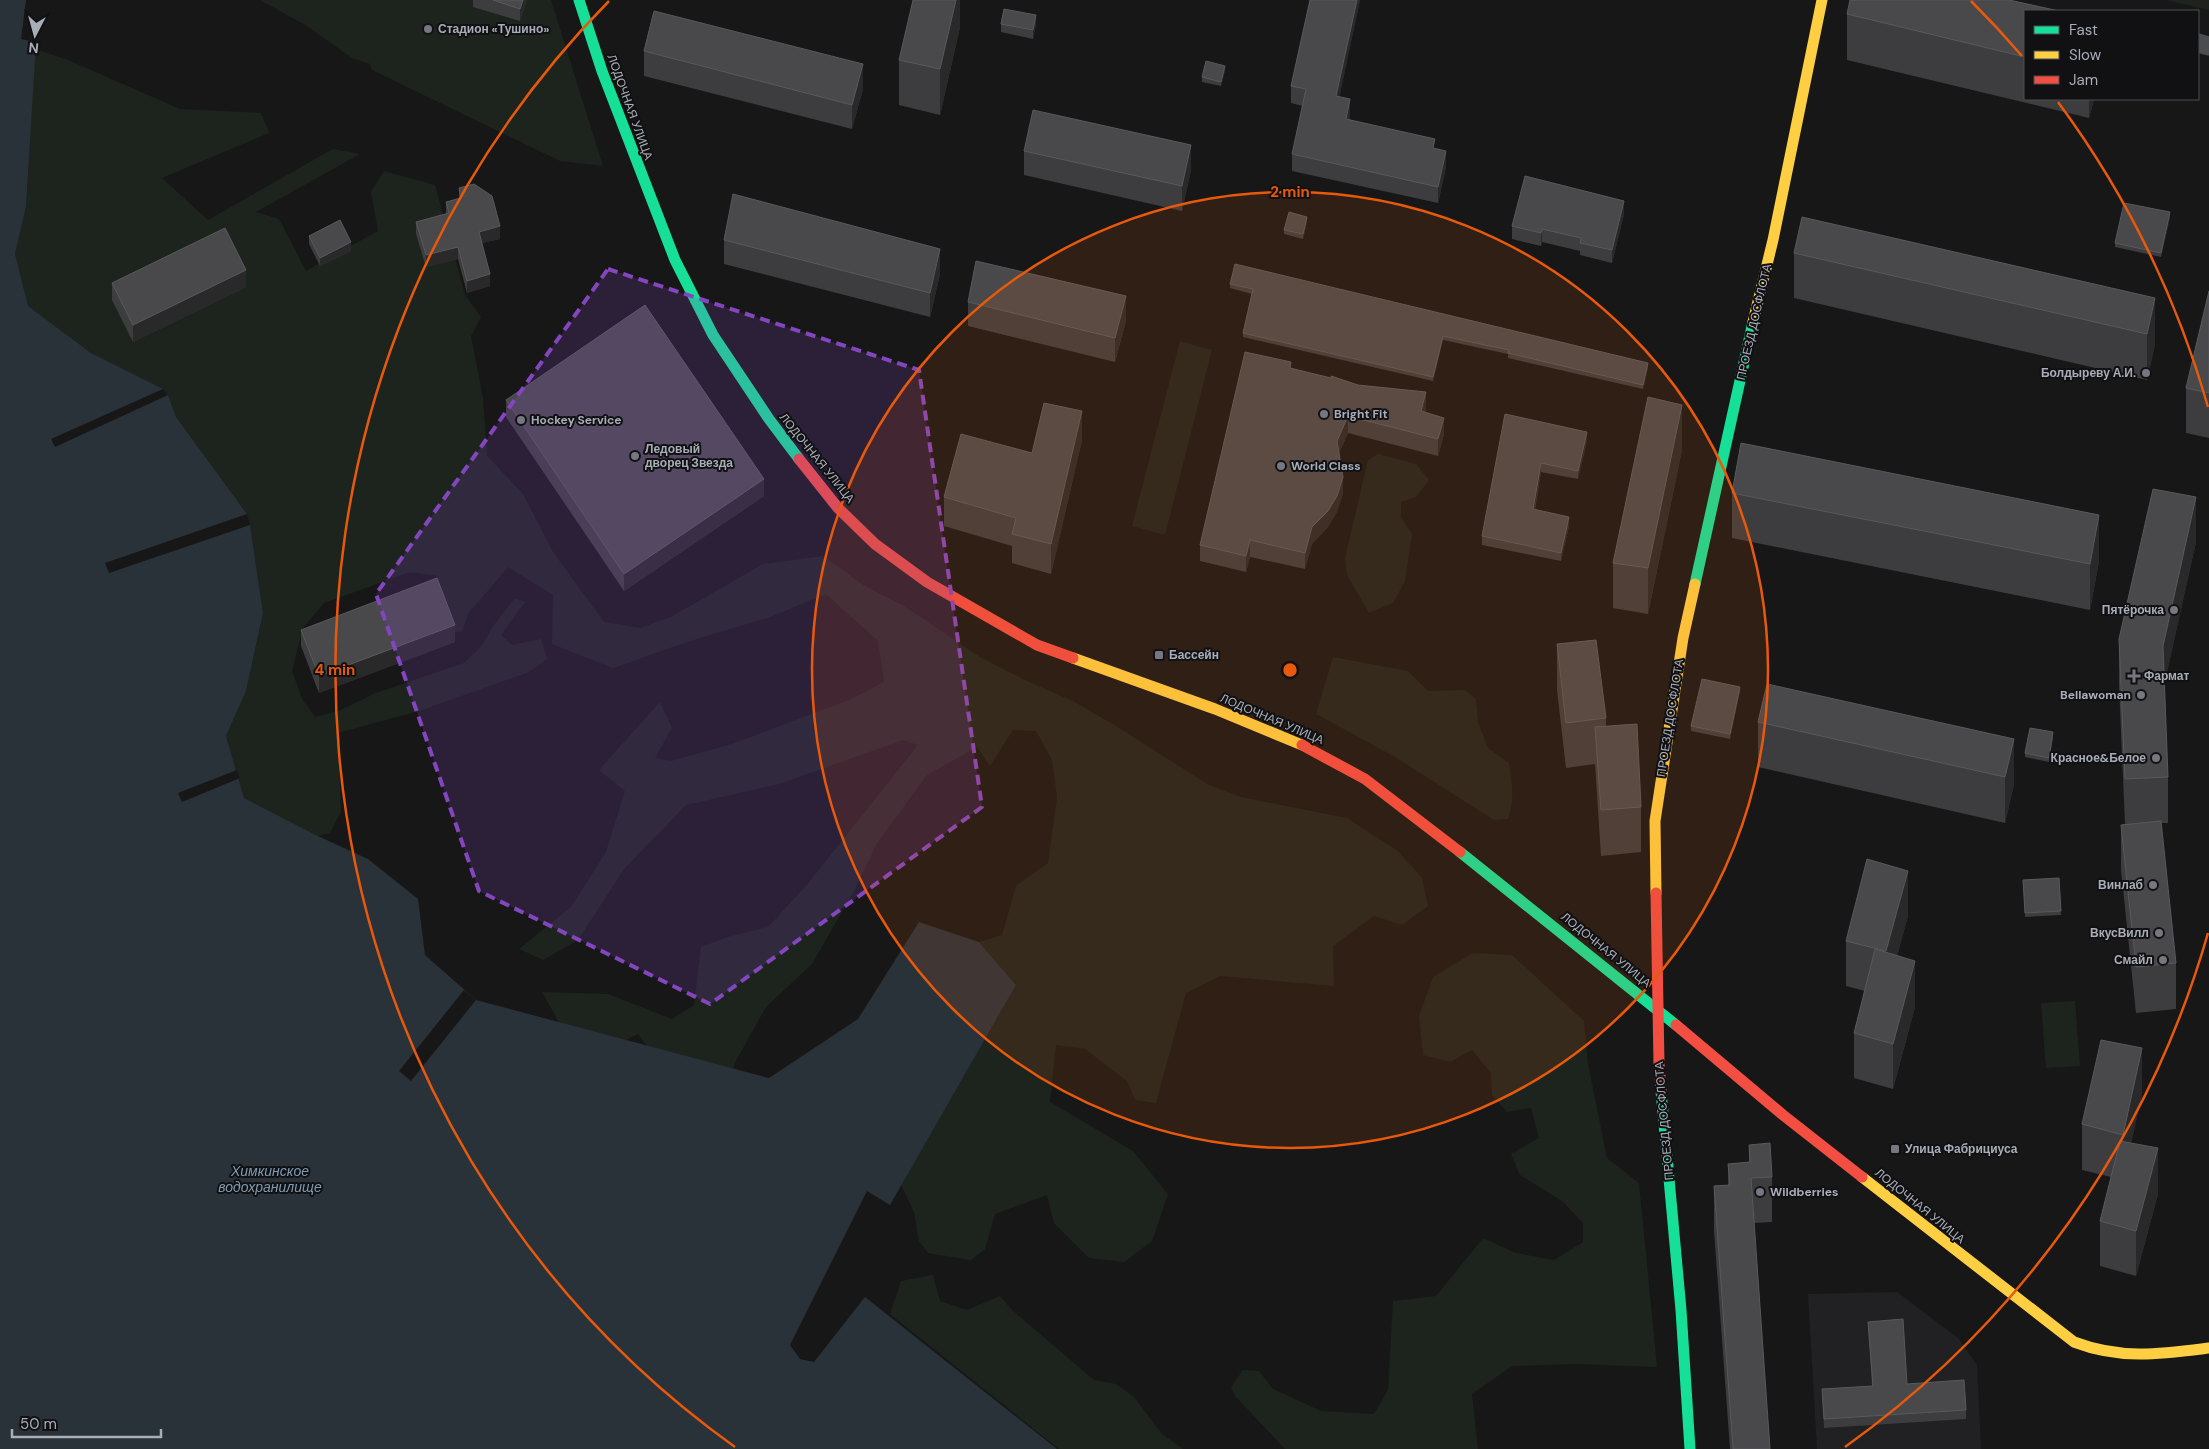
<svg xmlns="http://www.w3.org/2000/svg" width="2209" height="1449" viewBox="0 0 2209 1449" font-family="'DM Sans',sans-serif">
<rect width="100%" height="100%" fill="#171717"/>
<polygon fill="#212123" points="1897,1292 1958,1338 1977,1365 1981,1449 1817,1449 1808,1294"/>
<g fill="#1d241e">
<polygon points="260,0 551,0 603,166 560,161 372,70 370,64 352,58 307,26"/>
<polygon points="2166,0 2209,0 2209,10"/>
<polygon points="35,49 68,60 180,109 261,113 269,133 162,178 208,220 333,149 360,154 256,212 279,219 306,271 378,231 371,192 384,171 435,185 465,295 481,317 471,336 483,398 487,456 523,494 553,552 604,622 640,628 671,617 763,564 824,556 863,585 904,606 980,657 1025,680 1073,701 1116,726 1209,785 1241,797 1347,818 1398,851 1422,878 1428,906 1402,925 1374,916 1333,946 1334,986 1220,976 1186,993 1156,1103 1135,1100 1127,1081 1085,1049 1056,1045 1050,1102 1133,1151 1168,1194 1152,1241 1124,1262 1089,1258 1054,1223 1047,1195 995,1214 985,1249 971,1260 928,1253 919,1241 914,1212 901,1185 1016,985 979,942 1002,935 1016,886 1048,863 1057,797 1052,760 1036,731 1013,730 990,766 977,747 927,775 877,843 854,891 812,964 766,1007 737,1059 725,1087 653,1055 638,1034 607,1049 561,1026 542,992 608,994 672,1019 694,1005 701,947 728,937 768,927 806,886 918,745 903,740 779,784 686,805 624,869 578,940 543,960 519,949 571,907 606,852 625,791 599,770 660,702 672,728 655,758 671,761 732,744 849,700 884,682 878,641 826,594 770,617 690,641 613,668 552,644 553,595 508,567 468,614 462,631 447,635 425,589 438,576 410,572 324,603 303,628 292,671 302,699 315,717 338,711 376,693 464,663 480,648 494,625 515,598 525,602 501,635 512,645 541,639 547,659 529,672 419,711 338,733 341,812 330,833 318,836 244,798 226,736 246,691 263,613 250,525 247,514 176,417 168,396 163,389 91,353 28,306 15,254 26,207"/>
<polygon points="1180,341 1212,350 1165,535 1132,526"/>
<polygon points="1378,454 1416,464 1429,480 1416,497 1401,502 1401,517 1412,534 1405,581 1393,603 1369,613 1347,575 1345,558 1368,460"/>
<path d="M1333,657L1408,671L1428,691L1465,690L1476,699L1478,722L1488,748L1509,763C1512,783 1515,800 1508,819L1494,820L1395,757L1316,714Z"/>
<polygon points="1473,953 1512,955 1584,1021 1588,1064 1607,1158 1639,1183 1657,1367 1576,1364 1512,1366 1472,1394 1478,1449 1285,1449 1236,1397 1231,1387 1243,1370 1259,1371 1273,1389 1321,1411 1374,1414 1388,1390 1393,1301 1436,1296 1483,1238 1516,1253 1554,1260 1583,1242 1583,1223 1562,1201 1520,1175 1511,1154 1539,1138 1531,1108 1507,1112 1492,1095 1491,1073 1472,1050 1450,1062 1423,1055 1419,1016 1433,977"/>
<polygon points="2075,1001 2080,1066 2046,1068 2041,1003"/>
<polygon points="933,1275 940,1301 967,1310 1000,1296 1012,1310 1094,1380 1116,1384 1134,1397 1162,1434 1183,1449 1059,1449 890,1314 901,1281"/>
</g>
<polygon fill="#2a3239" points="0,0 26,0 21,39 36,42 26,207 15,254 28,306 91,353 163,389 168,395 176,417 247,514 250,525 263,613 246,691 226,736 244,798 318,836 368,859 418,899 425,955 476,1000 769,1078 858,1019 919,922 979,942 1016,985 890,1205 867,1191 790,1345 800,1359 814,1362 865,1297 1057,1449 0,1449"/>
<g fill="#171717">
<polygon points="163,389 168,395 55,447 51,439"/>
<polygon points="247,514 250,525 109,573 105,563"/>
<polygon points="237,770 240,778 182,802 178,793"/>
<polygon points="464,990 476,1000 411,1081 399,1071"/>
</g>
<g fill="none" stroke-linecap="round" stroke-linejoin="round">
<polyline stroke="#4b4c50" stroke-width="19" points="2198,43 2209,46"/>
<g stroke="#16e098" stroke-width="11">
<polyline points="579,0 602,71 675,260 713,335 769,419 799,459"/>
<polyline points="1695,584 1753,322"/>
<polyline points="1460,852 1676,1025"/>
<polyline points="1661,1091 1681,1310 1690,1449"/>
</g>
<g stroke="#ffcf43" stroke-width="11">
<polyline points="1753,322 1773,240 1822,0"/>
<polyline points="1073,658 1215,709 1302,745"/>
<polyline points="1656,893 1655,821 1683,638 1695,584"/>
<path d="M1862,1177L2074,1342C2121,1360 2161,1354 2209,1348"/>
</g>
<g stroke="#f24e42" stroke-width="11">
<polyline points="799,459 838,508 875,544 927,582 1037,645 1073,658"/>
<polyline points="1302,745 1365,779 1460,852"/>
<polyline points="1656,893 1659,1064 1661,1091"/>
<polyline points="1676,1025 1783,1115 1862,1177"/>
</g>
</g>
<g fill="#3d3d3f">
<polygon points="473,0 527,0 520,21 473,7"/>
<polygon points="960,0 960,27 940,115 899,105 899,60"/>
<polygon points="1310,0 1360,0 1339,97 1350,116 1349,120 1435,148 1446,167 1438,203 1292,171 1292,154 1303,106 1291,103 1291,86"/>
<polygon points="2025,11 2025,99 2094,99 2089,118 1847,60 1847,14"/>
<polygon points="1001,24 1036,24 1033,39 1001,32"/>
<polygon points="644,51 863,89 852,129 644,76"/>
<polygon points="1225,70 1221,86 1202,82 1202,77"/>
<polygon points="1024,151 1191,170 1182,211 1024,175"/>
<polygon points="459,188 500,239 482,243 490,286 467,293 458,259 426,267 416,234 416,222 446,214 446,202 459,198"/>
<polygon points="1624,214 1612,263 1580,255 1580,251 1542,242 1541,246 1512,239 1512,226"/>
<polygon points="2170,217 2161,257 2115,247 2115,243"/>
<polygon points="1307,221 1303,239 1284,234 1284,230"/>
<polygon points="309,236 351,251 320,266 309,244"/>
<polygon points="724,240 940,274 930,317 724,264"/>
<polygon points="1794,253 2155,298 2155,344 2147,380 1794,298"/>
<polygon points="112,283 246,287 133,342 112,300"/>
<polygon points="1230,284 1648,368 1643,389 1508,358 1508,354 1443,340 1433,381 1243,337 1243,333 1252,294 1230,288"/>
<polygon points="2209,291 2209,438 2186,433 2186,388"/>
<polygon points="968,302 1126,321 1115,362 968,326"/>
<polygon points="1291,368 1426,409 1425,412 1444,434 1438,456 1348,433 1339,453 1343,493 1337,512 1328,527 1312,544 1305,569 1250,557 1246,572 1200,561 1200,545"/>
<polygon points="506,400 764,496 624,591 506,417"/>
<polygon points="1505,414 1587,441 1578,479 1541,472 1535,510 1569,526 1561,561 1482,545 1482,536"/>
<polygon points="1082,440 1051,574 1012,563 1012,546 944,526 944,497 1032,453"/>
<polygon points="1682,450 1648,614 1613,608 1613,563"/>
<polygon points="1732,493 2099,561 2090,610 1732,538"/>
<polygon points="2196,542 2164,685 2168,777 2168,823 2161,823 2176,963 2176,1009 2136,1013 2121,870 2121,825 2125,824 2119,685 2119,639"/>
<polygon points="301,630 455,642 319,693 301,646"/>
<polygon points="1557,644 1606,718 1606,726 1641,807 1641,852 1601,856 1595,764 1566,768 1557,690"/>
<polygon points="1740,691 1730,739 1691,731 1691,726"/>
<polygon points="1758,722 2014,739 2014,784 2005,823 1758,767"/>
<polygon points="2053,737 2049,762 2025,757 2025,753"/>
<polygon points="2059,878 2061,915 2025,917 2023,880"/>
<polygon points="1908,916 1897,956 1915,1007 1893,1089 1854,1078 1854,1033 1865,991 1846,986 1846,941"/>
<polygon points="2142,1094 2131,1143 2158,1194 2136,1276 2100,1266 2100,1221 2111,1177 2082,1170 2082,1124"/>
<polygon points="1749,1145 1772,1177 1772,1222 1754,1223 1770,1449 1730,1449 1714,1231 1714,1186 1728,1185 1728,1164 1749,1162"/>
<polygon points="1868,1322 1907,1384 1966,1410 1966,1419 1824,1428 1822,1389 1872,1386"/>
</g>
<g fill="#29292a">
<polygon points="523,0 527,0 520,21 520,9"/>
<polygon points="956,0 960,0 960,27 940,115 940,69"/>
<polygon points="1357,0 1360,0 1336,113 1336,96"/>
<polygon points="1036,15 1036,24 1033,39 1033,30"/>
<polygon points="863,64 863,89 852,129 852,105"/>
<polygon points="1225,66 1225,70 1221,86 1221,82"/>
<polygon points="1350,99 1350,116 1346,136 1346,119"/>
<polygon points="2089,99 2094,99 2089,118"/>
<polygon points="1191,145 1191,170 1182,211 1182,186"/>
<polygon points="1446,151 1446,167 1438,203 1438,187"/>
<polygon points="1624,201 1624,214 1612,263 1612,250"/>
<polygon points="2170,212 2170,217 2161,257 2161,253"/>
<polygon points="1307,217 1307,221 1303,239 1303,234"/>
<polygon points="500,226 500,239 479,244 479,232"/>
<polygon points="1542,229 1542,242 1541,246 1541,233"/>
<polygon points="351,242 351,251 320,266 320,258"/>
<polygon points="458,247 458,259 426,267 426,255"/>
<polygon points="940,249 940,274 930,317 930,293"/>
<polygon points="246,270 246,287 133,342 133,325"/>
<polygon points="490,274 490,286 467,293 467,281"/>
<polygon points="1126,296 1126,321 1115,362 1115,338"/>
<polygon points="2155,298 2155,344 2147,380 2147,334"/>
<polygon points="1443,336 1443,340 1433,381 1433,377"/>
<polygon points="1648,363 1648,368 1643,389 1643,385"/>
<polygon points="1426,392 1426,409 1421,428 1421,411"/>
<polygon points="1682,405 1682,450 1648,614 1648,568"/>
<polygon points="1082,411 1082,440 1051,574 1051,544"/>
<polygon points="1348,416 1348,433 1337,458 1337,441"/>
<polygon points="1444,418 1444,434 1438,456 1438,439"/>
<polygon points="1587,432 1587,441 1578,479 1578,471"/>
<polygon points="1541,463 1541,472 1533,518 1533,509"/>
<polygon points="1343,477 1343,493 1337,512 1328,527 1312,544 1305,569 1305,553 1312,527"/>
<polygon points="764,479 764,496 624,591 624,574"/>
<polygon points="2196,497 2196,542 2163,691 2163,646"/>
<polygon points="2099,515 2099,561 2090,610 2090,564"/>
<polygon points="1569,517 1569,526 1561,561 1561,553"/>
<polygon points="1250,540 1250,557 1246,572 1246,556"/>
<polygon points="455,625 455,642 319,693 319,676"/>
<polygon points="1740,687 1740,691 1730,739 1730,734"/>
<polygon points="2053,732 2053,737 2049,762 2049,758"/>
<polygon points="2014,739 2014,784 2005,823 2005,777"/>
<polygon points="1908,871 1908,916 1886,996 1886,951"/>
<polygon points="1915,961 1915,1007 1893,1089 1893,1044"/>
<polygon points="2142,1048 2142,1094 2123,1180 2123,1135"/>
<polygon points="2158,1148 2158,1194 2136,1276 2136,1231"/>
</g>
<g fill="#49494c" stroke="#58595d">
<polygon points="493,0 523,0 520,9"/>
<polygon points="913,0 956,0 940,69 899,60"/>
<polygon points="1310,0 1357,0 1336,96 1350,99 1346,119 1435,139 1433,148 1446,151 1438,187 1292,154 1306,89 1291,86"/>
<polygon points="1850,0 2009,0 2059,11 2025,11 2025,57 1847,14"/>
<polygon points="1004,9 1036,15 1033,30 1001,24"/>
<polygon points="654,11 863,64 852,105 644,51"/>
<polygon points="1206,61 1225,66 1221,82 1202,77"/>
<polygon points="1033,110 1191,145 1182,186 1024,151"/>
<polygon points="1525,176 1624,201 1612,250 1580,243 1581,238 1542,229 1541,233 1512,226"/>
<polygon points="474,184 492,196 500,226 479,232 490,274 467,281 458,247 426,255 416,222 449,213 446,202 461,198 459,188"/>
<polygon points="733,194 940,249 930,293 724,240"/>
<polygon points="2124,203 2170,212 2161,253 2115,243"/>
<polygon points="1289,212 1307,217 1303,234 1284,230"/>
<polygon points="1802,217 2155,298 2147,334 1794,253"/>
<polygon points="340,220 351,242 320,258 309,236"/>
<polygon points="225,228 246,270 133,325 112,283"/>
<polygon points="976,261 1126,296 1115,338 968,302"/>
<polygon points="1235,264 1648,363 1643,385 1508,353 1509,350 1443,336 1433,377 1243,333 1253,289 1230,284"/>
<polygon points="2209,291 2209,393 2186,388"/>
<polygon points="645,305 764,479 624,574 506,400"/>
<polygon points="1245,352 1291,362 1290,368 1331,378 1331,376 1358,385 1426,392 1421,411 1444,418 1438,439 1348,416 1337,441 1343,477 1337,496 1328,511 1312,527 1305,553 1250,540 1246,556 1200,545"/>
<polygon points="1648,397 1682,405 1648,568 1613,563"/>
<polygon points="1044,403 1082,411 1051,544 1012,534 1016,518 944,497 961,434 1032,453"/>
<polygon points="1505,414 1587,432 1578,471 1541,463 1533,509 1569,517 1561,553 1482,536"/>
<polygon points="1741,443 2099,515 2090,564 1732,493"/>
<polygon points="2153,489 2196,497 2163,646 2168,777 2125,779 2119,639"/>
<polygon points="437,578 455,625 319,676 301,630"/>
<polygon points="1596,640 1606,718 1566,723 1557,644"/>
<polygon points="1702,679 1740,687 1730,734 1691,726"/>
<polygon points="1767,684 2014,739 2005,777 1758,722"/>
<polygon points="1637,724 1641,807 1601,810 1595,727"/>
<polygon points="2030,728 2053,732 2049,758 2025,753"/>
<polygon points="2161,821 2176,963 2136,967 2121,825"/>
<polygon points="1867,859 1908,871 1886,951 1846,941"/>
<polygon points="2059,878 2061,911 2025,913 2023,880"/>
<polygon points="1875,949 1915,961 1893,1044 1854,1033"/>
<polygon points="2101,1040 2142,1048 2123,1135 2082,1124"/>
<polygon points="2120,1141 2158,1148 2136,1231 2100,1221"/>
<polygon points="1770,1143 1772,1177 1751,1178 1770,1449 1733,1449 1714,1186 1730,1185 1728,1164 1750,1162 1749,1145"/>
<polygon points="1903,1319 1907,1384 1964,1380 1966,1410 1824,1419 1822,1389 1873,1386 1868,1322"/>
</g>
<path fill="#8446be" fill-opacity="0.2" stroke="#8446be" stroke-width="4" stroke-dasharray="10 6" stroke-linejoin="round" d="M608,269L919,370L982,807L710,1004L479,891L376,594Z"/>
<circle cx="1290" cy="670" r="478" fill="#e8590c" fill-opacity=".12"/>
<g fill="none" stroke="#e8590c" stroke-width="2.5">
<circle cx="1290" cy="670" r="478"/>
<path d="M2208 933A955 955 0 0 1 1845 1447M735 1447A955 955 0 0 1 609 1M1971 1A955 955 0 0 1 2022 56M2058 102A955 955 0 0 1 2208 407"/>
</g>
<g fill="#757880" stroke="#111113" stroke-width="2">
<circle cx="428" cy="29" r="5"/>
<circle cx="2146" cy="373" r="5"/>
<circle cx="1324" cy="414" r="5"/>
<circle cx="521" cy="420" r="5"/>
<circle cx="635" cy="456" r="5"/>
<circle cx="1281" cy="466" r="5"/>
<circle cx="2174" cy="610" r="5"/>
<rect x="1154" y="650" width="10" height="10" rx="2.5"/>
<path d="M2131.5 668.5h5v5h5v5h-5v5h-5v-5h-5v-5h5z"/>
<circle cx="2141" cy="695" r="5"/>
<circle cx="2156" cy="758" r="5"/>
<circle cx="2153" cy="885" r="5"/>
<circle cx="2159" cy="933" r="5"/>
<circle cx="2163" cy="960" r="5"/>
<rect x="1890" y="1144" width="10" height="10" rx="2.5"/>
<circle cx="1760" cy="1192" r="5"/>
</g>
<g text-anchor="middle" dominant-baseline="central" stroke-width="4" stroke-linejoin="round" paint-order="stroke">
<g font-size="12" font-weight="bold" fill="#a8adb8" stroke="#111113" text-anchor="start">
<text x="438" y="29">Стадион «Тушино»</text>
<text x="2136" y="373" text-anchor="end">Болдыреву А.И.</text>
<text x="1334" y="414">Bright Fit</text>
<text x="531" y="420">Hockey Service</text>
<text x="645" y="449">Ледовый<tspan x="645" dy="14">дворец Звезда</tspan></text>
<text x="1291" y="466">World Class</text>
<text x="2164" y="610" text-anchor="end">Пятёрочка</text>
<text x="1169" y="655">Бассейн</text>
<text x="2144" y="676">Фармат</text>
<text x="2131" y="695" text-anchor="end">Bellawoman</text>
<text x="2146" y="758" text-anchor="end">Красное&amp;Белое</text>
<text x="2143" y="885" text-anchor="end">Винлаб</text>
<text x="2149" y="933" text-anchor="end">ВкусВилл</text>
<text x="2153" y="960" text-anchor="end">Смайл</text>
<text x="1905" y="1149">Улица Фабрициуса</text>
<text x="1770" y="1192">Wildberries</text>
</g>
<g font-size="12" fill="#a8adb8" stroke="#111113">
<text transform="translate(630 107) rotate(70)">ЛОДОЧНАЯ УЛИЦА</text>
<text transform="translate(1754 322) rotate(-77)">ПРОЕЗД ДОСФЛОТА</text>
<text transform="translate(817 458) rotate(51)">ЛОДОЧНАЯ УЛИЦА</text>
<text transform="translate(1670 718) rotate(-81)">ПРОЕЗД ДОСФЛОТА</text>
<text transform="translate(1272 719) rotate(23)">ЛОДОЧНАЯ УЛИЦА</text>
<text transform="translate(1606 950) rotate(39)">ЛОДОЧНАЯ УЛИЦА</text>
<text transform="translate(1664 1121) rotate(-95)">ПРОЕЗД ДОСФЛОТА</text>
<text transform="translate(1920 1206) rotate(39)">ЛОДОЧНАЯ УЛИЦА</text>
</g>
<g font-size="14" font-style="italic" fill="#7f9bb3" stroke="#111113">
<text x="270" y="1171">Химкинское<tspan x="270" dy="16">водохранилище</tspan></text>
</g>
</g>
<circle cx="1290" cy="670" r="8" fill="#e8590c" stroke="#111113" stroke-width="2.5"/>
<g font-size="15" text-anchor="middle" font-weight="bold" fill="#e8590c" stroke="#111113" stroke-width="4" stroke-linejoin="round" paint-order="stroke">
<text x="1290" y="197">2 min</text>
<text x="335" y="675">4 min</text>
</g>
<rect x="2024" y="10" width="175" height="90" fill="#111113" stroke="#4d4f55"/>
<rect x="2034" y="26" width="25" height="8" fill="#16e098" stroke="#4d4f55"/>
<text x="2069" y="35" font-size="15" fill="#a8adb8">Fast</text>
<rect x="2034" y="51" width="25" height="8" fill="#ffcf43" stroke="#4d4f55"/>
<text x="2069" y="60" font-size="15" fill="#a8adb8">Slow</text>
<rect x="2034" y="76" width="25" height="8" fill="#f24e42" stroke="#4d4f55"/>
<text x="2069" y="85" font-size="15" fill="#a8adb8">Jam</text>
<g transform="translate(35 35) rotate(186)" stroke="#111113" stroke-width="4" paint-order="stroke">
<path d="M0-4L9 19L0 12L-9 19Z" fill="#a8adb8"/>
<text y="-8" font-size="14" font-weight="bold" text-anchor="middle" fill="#a8adb8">N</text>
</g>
<path d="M12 1429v8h149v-8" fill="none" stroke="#a8adb8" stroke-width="2.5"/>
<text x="20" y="1429" font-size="15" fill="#a8adb8" stroke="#111113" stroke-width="4" paint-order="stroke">50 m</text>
</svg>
